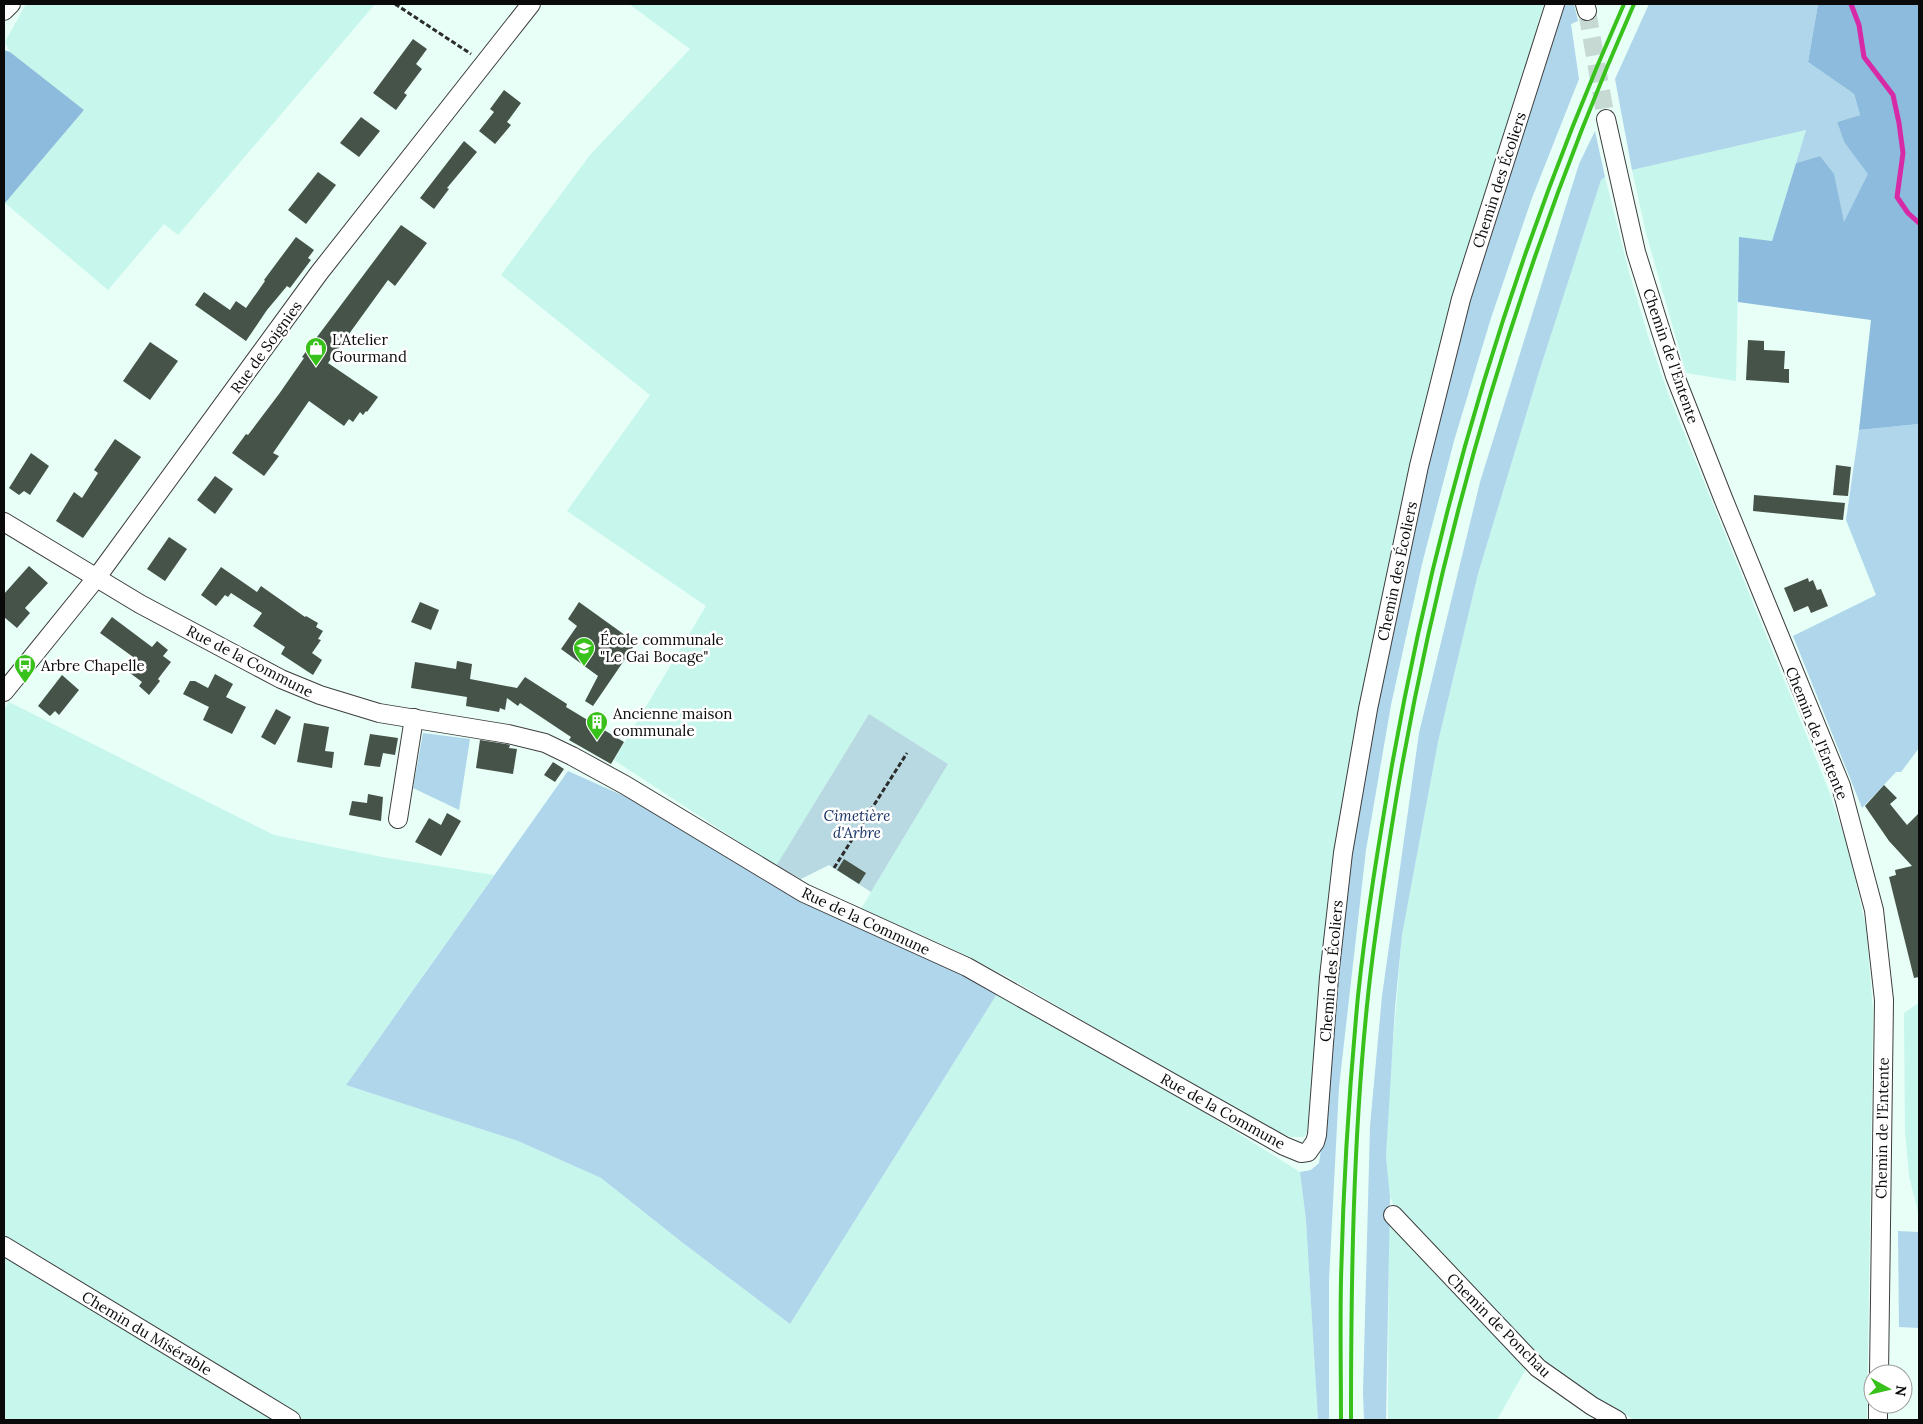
<svg xmlns="http://www.w3.org/2000/svg" width="1923" height="1424" viewBox="0 0 1923 1424" font-family="Lora,serif">
<rect width="100%" height="100%" fill="#e7fff7"/>
<g fill="#c6f6ec">
<polygon points="26,4 375,4 178,235 164,224 108,290 5,203 84,110 10,52 5,42"/>
<polygon points="629,4 1544,4 1454,304 1309,1129 1304,1137 1291,1137 1269,1129 1006,976 944,945 861,909 948,764 869,714 776,866 614,760 706,606 567,511 650,395 501,275 590,155 690,49"/>
<polygon points="1806,130 1772,241 1739,238 1736,381 1686,373 1646,233 1632,170"/>
<polygon points="1605,177 1629,272 1649,339 1668,393 1829,791 1848,848 1866,927 1873,1010 1867,1420 1635,1420 1597,1399 1550,1368 1519,1339 1394,1206 1390,1197 1386,1156 1389,1091 1402,935 1438,742 1478,574 1539,372 1601,180"/>
<polygon points="9,702 274,835 382,857 494,875 346,1085 518,1141 601,1178 683,1243 790,1324 1002,986 1300,1172 1306,1220 1318,1420 4,1420 4,709"/>
<polygon points="1919,1003 1919,1216 1909,1176 1905,1131 1904,1013"/>
<polygon points="1389,1221 1527,1367 1497,1420 1388,1420"/>
</g>
<g fill="#afd6eb">
<polygon points="1562,4 1574,4 1578,21 1571,24 1579,79 1532,198 1491,318 1454,441 1422,564 1391,705 1366,850 1339,1087 1329,1280 1329,1420 1318,1420 1306,1220 1300,1172 1311,1170 1319,1163 1325,1122 1335,966 1349,846 1428,457 1466,305"/>
<polygon points="1649,4 1818,4 1808,62 1854,94 1860,115 1837,122 1844,142 1869,174 1844,223 1820,156 1796,163 1806,130 1632,170 1615,79"/>
<polygon points="1595,131 1605,177 1601,180 1539,372 1478,574 1438,742 1402,935 1395,1007 1386,1156 1390,1197 1386,1420 1364,1420 1363,1392 1370,1126 1382,996 1419,733 1480,482 1579,164"/>
<polygon points="1919,424 1919,748 1901,772 1896,772 1862,808 1793,636 1876,595 1846,520 1859,430"/>
<polygon points="423,733 470,739 459,810 413,788"/>
<polygon points="568,771 700,830 1002,986 790,1324 683,1243 601,1178 518,1141 346,1085"/>
<polygon points="1898,1231 1919,1232 1919,1328 1899,1327"/>
</g>
<g fill="#8dbbdd">
<polygon points="1818,4 1919,4 1919,424 1859,430 1871,320 1738,302 1739,237 1772,241 1796,163 1820,156 1834,174 1844,222 1868,174 1844,142 1837,122 1860,115 1854,94 1808,62"/>
<polygon points="4,50 10,52 84,110 5,203 4,202"/>
</g>
<polygon fill="#b8d9e1" points="869,714 948,764 871,892 829,865 801,879 776,866"/>
<g fill="none" stroke-linecap="round" stroke-linejoin="round">
<polyline stroke="#d62aa7" stroke-width="5" points="1851,4 1859,25 1864,57 1893,95 1899,123 1903,153 1897,197 1908,213 1919,223"/>
</g>
<g fill="#465349">
<polygon points="413,39 427,49 416,64 422,69 404,93 407,95 396,110 373,93"/>
<polygon points="504,90 521,103 507,122 511,125 495,144 479,131 494,112 490,109"/>
<polygon points="361,117 380,131 359,157 340,143"/>
<polygon points="464,141 477,152 447,188 449,189 434,209 420,198"/>
<polygon points="318,172 336,185 306,224 288,210"/>
<polygon points="401,225 427,243 395,286 388,280 328,363 378,397 367,412 366,411 363,415 360,412 353,422 349,419 344,426 309,401 273,453 279,456 264,476 232,453 246,434 248,435 279,394 304,358 302,357"/>
<polygon points="296,237 314,250 308,258 311,260 290,288 287,286 267,310 246,341 195,305 204,292 230,310 236,301 246,308 265,281 264,280"/>
<polygon points="1748,340 1764,341 1764,350 1785,351 1784,369 1789,369 1789,383 1746,380"/>
<polygon points="150,342 178,361 150,400 123,381"/>
<polygon points="115,439 141,457 83,538 56,521 74,492 82,498 98,473 94,470"/>
<polygon points="31,453 49,466 30,495 24,491 19,495 9,488"/>
<polygon points="1836,465 1851,467 1848,496 1833,495"/>
<polygon points="215,476 233,489 215,514 197,500"/>
<polygon points="1754,495 1845,503 1843,520 1753,511"/>
<polygon points="169,537 187,549 165,581 147,569"/>
<polygon points="29,566 48,583 25,608 30,613 17,628 4,617 4,594"/>
<polygon points="221,567 257,592 261,586 305,617 306,616 318,623 316,627 323,631 318,639 321,640 312,653 322,660 313,675 281,654 285,647 253,626 262,613 231,593 228,597 225,595 216,606 201,595"/>
<polygon points="1808,578 1809,582 1813,580 1817,590 1821,589 1828,606 1811,613 1808,606 1794,612 1784,588"/>
<polygon points="420,602 439,610 431,630 411,622"/>
<polygon points="579,602 636,643 593,706 585,701 598,676 561,649 577,626 568,619"/>
<polygon points="112,617 152,647 157,641 168,650 163,656 171,662 158,679 160,681 149,695 139,686 142,682 130,673 140,662 100,633"/>
<polygon points="457,661 472,664 470,679 517,688 525,677 567,704 566,707 624,742 611,764 569,740 571,737 520,703 518,706 507,698 505,710 500,708 499,712 466,706 467,697 411,688 415,662 456,669"/>
<polygon points="215,674 233,684 226,697 246,707 232,734 203,720 209,707 183,694 190,681 195,681 208,688"/>
<polygon points="62,675 79,690 59,715 55,711 50,716 38,706"/>
<polygon points="276,709 291,717 275,745 261,737"/>
<polygon points="304,723 329,727 325,751 334,752 332,768 297,762"/>
<polygon points="370,734 398,738 395,755 383,753 380,767 364,765"/>
<polygon points="480,740 506,744 510,745 509,748 517,749 513,774 476,768"/>
<polygon points="553,762 564,769 555,782 544,775"/>
<polygon points="1884,785 1897,798 1890,804 1907,825 1919,813 1919,977 1914,978 1889,877 1896,875 1895,870 1912,866 1889,841 1865,806"/>
<polygon points="368,794 383,797 381,821 349,815 352,801 367,803"/>
<polygon points="447,813 461,821 441,856 415,842 429,818 441,825"/>
<polygon points="844,859 866,873 859,884 837,870"/>
</g>
<g fill="none" stroke-linecap="round" stroke-linejoin="round">
<polyline stroke="#c6dad3" stroke-width="18" stroke-dasharray="18 9" stroke-linecap="butt" points="1587,11 1606,119"/>
<g stroke="#3d3d3d" stroke-width="20">
<g id="minor">
<polyline points="1585,4 1587,11"/>
<polyline points="4,11 11,4"/>
<polyline points="1606,119 1636,252 1675,376 1723,498 1841,786 1874,910 1884,1000 1879,1374"/>
<polyline points="4,522 140,604 281,679 320,695 379,713 508,734 545,743 572,756 625,785 804,893 967,967 1284,1146 1301,1153 1308,1152 1315,1142 1317,1135 1329,977 1343,853 1368,709 1419,466 1461,299 1555,4"/>
<polyline points="4,692 97,577 319,273 531,4"/>
<polyline points="398,819 414,718"/>
<polyline points="1393,1215 1538,1368 1592,1406 1617,1420"/>
<polyline points="4,1246 291,1420"/>
<polyline points="1878,1420 1878,1404"/>
</g>
</g>
<g stroke="#2c2c2c" stroke-width="3" stroke-dasharray="5 2.5" stroke-linecap="butt">
<polyline points="395,4 471,54"/>
<polyline points="834,868 907,753"/>
</g>
<use href="#minor" stroke="#fff" stroke-width="18"/>
<g stroke="#38c11b" stroke-width="4">
<path d="M1341,1420C1341,1374 1340,1328 1341,1281C1343,1186 1349,1091 1358,996C1366,919 1379,842 1392,765C1439,502 1516,248 1624,4"/>
<path d="M1351,1420C1351,1279 1353,1137 1368,996C1375,929 1386,861 1397,794C1444,521 1523,257 1634,4"/>
</g>
</g>
<defs>
<g id="shop-pin" transform="scale(1.125)"><path d="M0 17L-7.5 6A9.5 9.5 0 1 1 7.5 6Z" fill="#38c11b" stroke="#fff"/><path d="M-5-2.5h2.3a2.7 3.5 0 0 1 5.4 0H5L5.5 6h-11ZM-1.5-2.5h3a1.5 2.3 0 0 0-3 0Z" fill="#fff"/></g>
<g id="school-pin" transform="scale(1.125)"><path d="M0 17L-7.5 6A9.5 9.5 0 1 1 7.5 6Z" fill="#38c11b" stroke="#fff"/><path d="M0-5L7-2L0 1L-7-2ZM-4 1L0 2.5L4 1V4Q0 6-4 4Z" fill="#fff"/></g>
<g id="bus-pin" transform="scale(1.125)"><path d="M0 17L-7.5 6A9.5 9.5 0 1 1 7.5 6Z" fill="#38c11b" stroke="#fff"/><path d="M-5-6H5V4H4V6H2V4H-2V6H-4V4H-5ZM-3.5-4V0h7V-4ZM-3.5 1.2v1.5H-2V1.2ZM2 1.2v1.5H3.5V1.2Z" fill="#fff"/></g>
<g id="building-pin" transform="scale(1.125)"><path d="M0 17L-7.5 6A9.5 9.5 0 1 1 7.5 6Z" fill="#38c11b" stroke="#fff"/><path d="M-4-6H4V6H1V3H-1V6H-4ZM-2.5-4.3h1.7v1.8h-1.7ZM.8-4.3h1.7v1.8H.8ZM-2.5-1h1.7V.8h-1.7ZM.8-1h1.7V.8H.8Z" fill="#fff"/></g>
</defs>
<g fill-rule="evenodd">
<use href="#shop-pin" x="316" y="348"/>
<use href="#school-pin" x="584" y="648"/>
<use href="#bus-pin" x="25" y="665"/>
<use href="#building-pin" x="597" y="722"/>
</g>
<g text-anchor="middle" dominant-baseline="central" stroke-width="5" stroke-linejoin="round" paint-order="stroke">
<g font-size="15" fill="#0a0a0a" stroke="#fff">
<text transform="translate(1499 180) rotate(-72)">Chemin des Écoliers</text>
<text transform="translate(266 347) rotate(-54)">Rue de Soignies</text>
<text transform="translate(1671 356) rotate(71)">Chemin de l'Entente</text>
<text transform="translate(1397 571) rotate(-78)">Chemin des Écoliers</text>
<text transform="translate(250 661) rotate(27)">Rue de la Commune</text>
<text transform="translate(1817 733) rotate(68)">Chemin de l'Entente</text>
<text transform="translate(866 921) rotate(25)">Rue de la Commune</text>
<text transform="translate(1331 971) rotate(-85)">Chemin des Écoliers</text>
<text transform="translate(1223 1111) rotate(29)">Rue de la Commune</text>
<text transform="translate(1882 1128) rotate(-89)">Chemin de l'Entente</text>
<text transform="translate(1499 1325) rotate(45)">Chemin de Ponchau</text>
<text transform="translate(147 1333) rotate(31)">Chemin du Misérable</text>
</g>
<g font-size="15" fill="#0a0a0a" stroke="#fff" text-anchor="start">
<text x="332" y="339">L'Atelier<tspan x="332" dy="17">Gourmand</tspan></text>
<text x="600" y="639">École communale<tspan x="600" dy="17">"Le Gai Bocage"</tspan></text>
<text x="41" y="665">Arbre Chapelle</text>
<text x="613" y="713">Ancienne maison<tspan x="613" dy="17">communale</tspan></text>
</g>
<g font-size="15" font-style="italic" fill="#183164" stroke="#fff">
<text x="857" y="815">Cimetière<tspan x="857" dy="17">d'Arbre</tspan></text>
</g>
</g>
<rect width="1923" height="1424" fill="none" stroke="#0a0a0a" stroke-width="10"/>
<g transform="translate(1888 1389) rotate(98)"><circle r="24" fill="#ffffff" stroke="#9d9d9d"/>
<path d="M0-4L9 19L0 12L-9 19Z" fill="#38c11b"/>
<text y="-8" font-size="14" font-weight="bold" text-anchor="middle" fill="#0a0a0a">N</text>
</g>
</svg>
